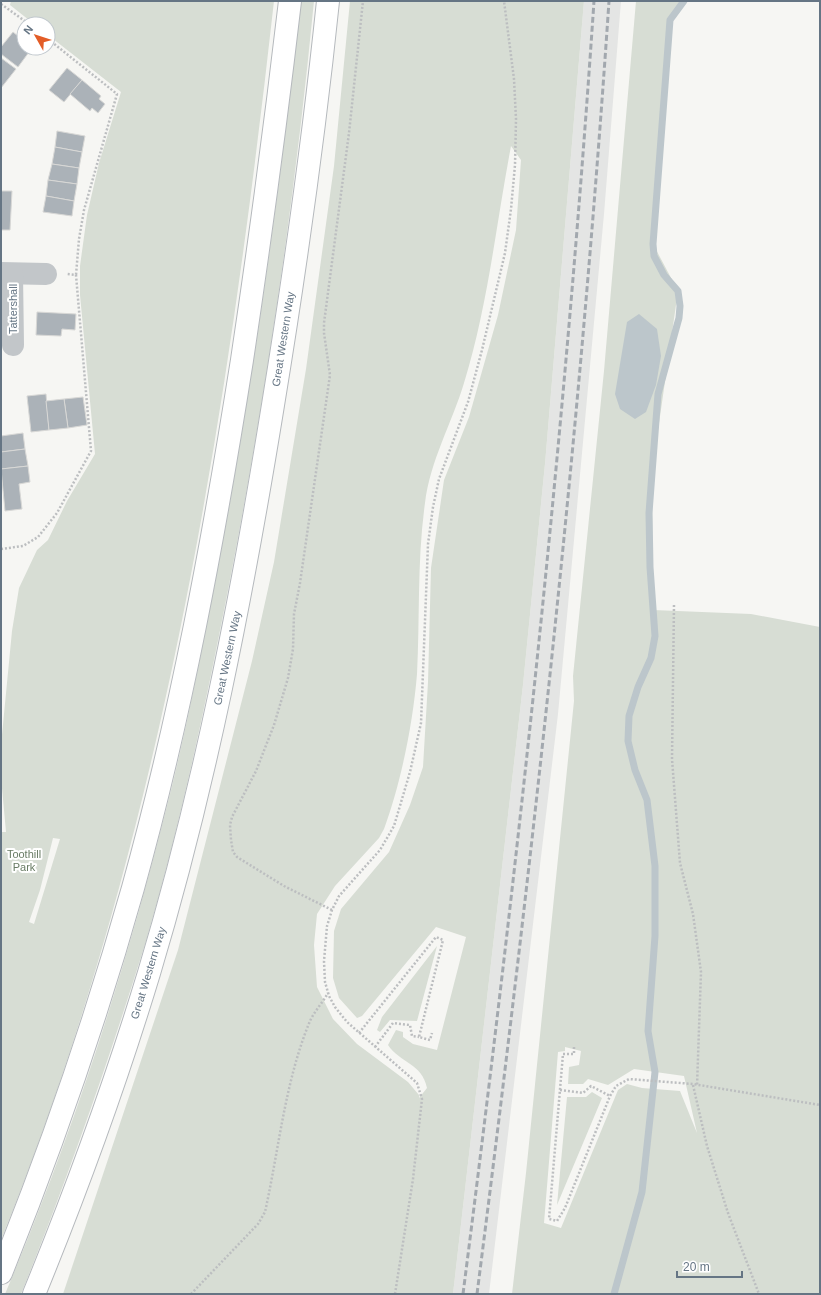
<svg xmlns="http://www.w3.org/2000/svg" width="821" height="1295" viewBox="0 0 821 1295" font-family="Arial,sans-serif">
<rect width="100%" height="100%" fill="#f6f6f3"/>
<polygon fill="#e4e5e4" points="584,1 621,1 604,214 558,714 489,1294 453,1294 523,685 545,464"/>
<g fill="#d7ddd4" fill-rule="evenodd">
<path d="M11,1H274C227,422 161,846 1,1240V832H6L1,777V745L12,631L19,588L37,550L48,540L67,501L95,454L80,295V266L87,215L99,163L121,92L48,35V24H34L10,5ZM53,838L60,839L34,924L29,922L40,890Z"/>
<path d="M301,1H314C295,198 266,395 228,590C205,708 180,826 146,941C109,1060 68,1178 21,1294H5C72,1136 125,972 167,806C186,732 200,658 215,583C252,390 279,196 301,1Z"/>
<path d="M350,1H584L545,464L523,685L453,1294H63L178,950L252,661L274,562L306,369L334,166ZM511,146L521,160L516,230L498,315L469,417L444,480L431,568L428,682L423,767L410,805L389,852L341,909L334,931L333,978L339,998L357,1018L362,1016L436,927L466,937L437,1050L413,1044L403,1037V1032L396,1030L388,1045C400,1063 422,1063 427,1088L419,1098V1095L408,1082L357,1044L333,1019L317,987L314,945L317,914L335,886L379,838L384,829C401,783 413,723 417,674C420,617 417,560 425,503C430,461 452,423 464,383C488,305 496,225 511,146Z"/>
<path d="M636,1H684L670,20L653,244L678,291L652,472L653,610L751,614L820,627V1294H512L526,1173L574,701L573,676L604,371ZM565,1047L581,1051L579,1065L569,1067L568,1084H583L588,1079L608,1085L634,1069L684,1076L697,1133L680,1091L642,1088L627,1084L618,1090L561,1228L544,1223L558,1052L565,1051Z"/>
<polygon points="437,946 417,1021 390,1020 380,1032 377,1030 382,1017"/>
<polygon points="592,1092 602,1098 557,1205 567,1097 586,1097"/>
</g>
<polygon fill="#bcc6cb" points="639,314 657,329 661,356 656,385 646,412 635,419 620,409 615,394 627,322"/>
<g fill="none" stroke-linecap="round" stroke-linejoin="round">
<polyline stroke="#bcc6cb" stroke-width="7" points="614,1294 642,1192 655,1072 648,1031 655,936 655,866 647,800 635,770 628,741 629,716 638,687 651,658 655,636 650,567 649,513 658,394 679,318 680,306 678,291 664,275 654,256 653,244 670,20 684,1"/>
</g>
<g fill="#abb2b8" stroke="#d8d8d6">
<polygon points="13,32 24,41 24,48 32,48 18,67 1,54 1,47"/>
<polygon points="1,58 16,69 1,88"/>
<polygon points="67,68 82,80 64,102 49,90"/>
<polygon points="82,80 101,96 99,99 105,104 98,113 92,108 90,111 70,94"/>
<polygon points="57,131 85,136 82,152 55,147"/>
<polygon points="55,147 82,152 79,168 52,164"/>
<polygon points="52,164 79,168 77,184 48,180"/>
<polygon points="48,180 77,184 74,201 46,196"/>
<polygon points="1,191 12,191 10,230 1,230"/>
<polygon points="46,196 74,201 72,216 43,212"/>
<polygon points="37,312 76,314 75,330 62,329 61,336 36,335"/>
<polygon points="46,394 49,430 31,432 27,396"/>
<polygon points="83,397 87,425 68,428 64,399"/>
<polygon points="64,399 68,428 49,430 46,401"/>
<polygon points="23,433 25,449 1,452 1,436"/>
<polygon points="25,449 28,466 1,469 1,452"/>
<polygon points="28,466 30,482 19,484 22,509 5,511 1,469"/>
</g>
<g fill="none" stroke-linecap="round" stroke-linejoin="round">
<g stroke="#b5b9bd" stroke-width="24">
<g id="major">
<path d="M1,1273C52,1147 96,1019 133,888C181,715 214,537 242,360C260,240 276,121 290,1"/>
<path d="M34,1294C77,1189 116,1082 149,973C205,787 242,596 273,405C295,271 314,136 328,1"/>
</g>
</g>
<g stroke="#bcbec0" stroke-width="2.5" stroke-dasharray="2 2" stroke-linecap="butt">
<polyline points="1,4 29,24"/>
<polyline points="48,39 117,94 84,210 79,239 76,275"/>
<polyline points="1,549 23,546 38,537 57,513 91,451 76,275 67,274"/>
<polyline points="674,605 672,759 680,863 693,914 701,972 697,1086"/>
<polyline points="332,910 284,886 237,857 233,852 231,840 230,825 232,817 256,771 274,725 288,678 293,649 294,614 300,583 330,375 324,333 324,323 349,133 363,1"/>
<polyline points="359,1033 436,937 443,940 419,1037 430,1040 432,1033"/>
<polyline points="375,1047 393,1023 410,1025 412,1036 419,1037"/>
<polyline points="574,1047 574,1054 563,1054 549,1219 557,1221 565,1208 610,1096 616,1086 629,1079 693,1084 820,1105"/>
<polyline points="693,1085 707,1146 728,1213 759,1294"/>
<polyline points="560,1090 583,1093 591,1086 610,1096"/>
<path d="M191,1294L258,1224L265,1212C279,1149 285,1081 310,1021C314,1012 323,1002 328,993"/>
<polyline points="395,1294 413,1179 422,1099 417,1083 347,1022 335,1007 329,996 325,982 324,961 327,926 332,910 339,896 380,850 394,826 410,772 421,723 428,544 433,507 439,479 468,402 482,350 505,253 511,209 515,165 516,119 514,79 504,1"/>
</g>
<g stroke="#c2c6c9" stroke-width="22">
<polyline points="1,273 46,274"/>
<polyline points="12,274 13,345"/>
</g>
<use href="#major" stroke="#fff" stroke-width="22"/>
<g stroke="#a2a8ae" stroke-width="3" stroke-dasharray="6 3" stroke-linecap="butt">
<path d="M463,1294C518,864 565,433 594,1"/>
<path d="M477,1294C532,864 580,433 609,1"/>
</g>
</g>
<g text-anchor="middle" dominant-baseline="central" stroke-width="4" stroke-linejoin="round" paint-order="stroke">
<g font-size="11" fill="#657584" stroke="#fff">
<text transform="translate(13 309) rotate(-90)">Tattershall</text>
<text transform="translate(283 339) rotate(-81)">Great Western Way</text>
<text transform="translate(227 658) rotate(-78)">Great Western Way</text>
<text transform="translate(148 973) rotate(-73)">Great Western Way</text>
</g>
<g font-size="11" fill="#687b64" stroke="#fff">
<text x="24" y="854">Toothill<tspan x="24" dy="13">Park</tspan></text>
</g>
</g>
<rect width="821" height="1295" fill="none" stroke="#657584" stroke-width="4"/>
<g transform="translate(36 36) rotate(309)"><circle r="19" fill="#ffffff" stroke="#c1c8ce"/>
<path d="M0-3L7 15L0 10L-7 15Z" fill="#e35d27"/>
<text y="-6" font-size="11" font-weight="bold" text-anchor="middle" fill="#657584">N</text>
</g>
<path d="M677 1271v6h65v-6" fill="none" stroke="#657584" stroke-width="2"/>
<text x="683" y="1271" font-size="12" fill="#657584" stroke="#ffffff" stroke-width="3" paint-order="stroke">20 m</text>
</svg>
